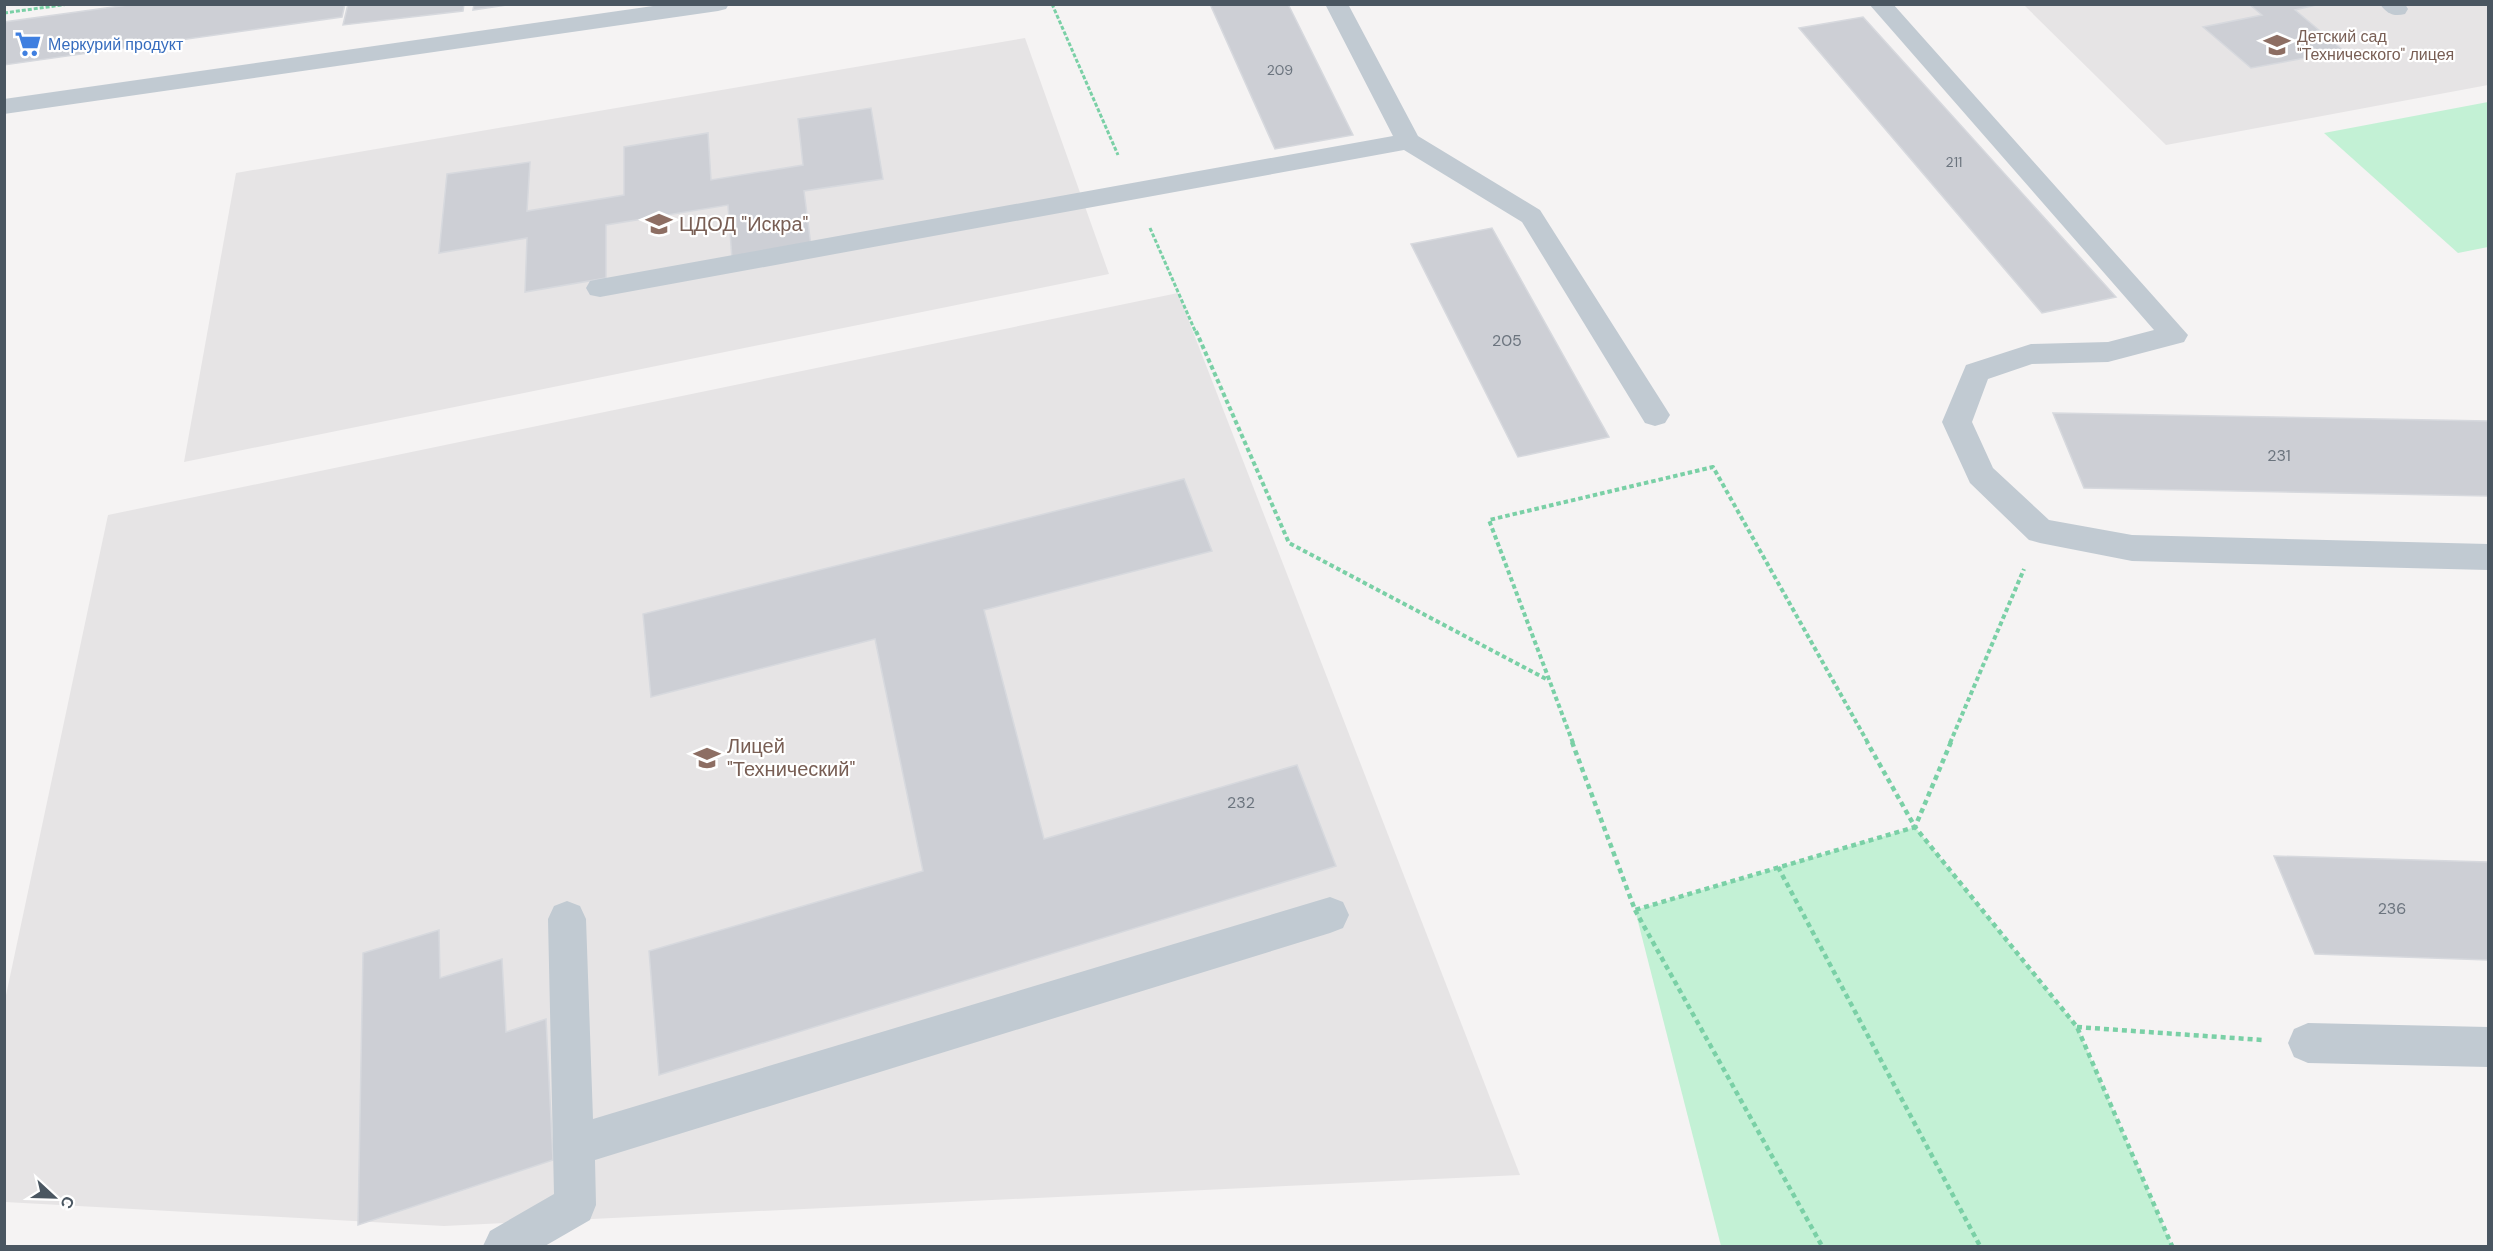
<svg xmlns="http://www.w3.org/2000/svg" width="2493" height="1251" viewBox="0 0 2493 1251" font-family="'DM Sans',sans-serif">
<rect width="100%" height="100%" fill="#f5f3f3"/>
<g fill="#e6e4e5">
<polygon points="2024,5 2488,5 2488,85 2166,145"/>
<polygon points="1025,38 1109,274 184,462 236,173"/>
<polygon points="1178,293 1520,1175 444,1226 5,1202 5,1000 108,515"/>
</g>
<g fill="#c3f1d5">
<polygon points="2488,102 2488,247 2458,253 2324,133"/>
<polygon points="1915,827 2077,1027 2172,1246 1721,1246 1635,910"/>
</g>
<g fill="#cdcfd5" stroke="#d7d9de" stroke-width="1.5">
<polygon points="135,4 345,4 342,17 4,65 4,22"/>
<polygon points="348,4 464,4 463,11 343,25"/>
<polygon points="474,4 514,4 473,10"/>
<polygon points="1210,4 1288,4 1353,135 1275,149"/>
<polygon points="2249,4 2320,4 2295,10 2344,51 2251,68 2203,27 2262,15"/>
<polygon points="1863,17 2116,297 2042,313 1799,28"/>
<polygon points="871,108 883,179 804,191 811,246 732,259 728,205 606,225 606,278 525,292 527,238 439,253 447,174 530,162 527,211 624,195 624,147 708,133 711,180 803,165 798,119"/>
<polygon points="1492,228 1609,437 1518,457 1411,244"/>
<polygon points="2053,413 2488,421 2488,496 2084,488"/>
<polygon points="1184,479 1212,551 984,610 1044,839 1297,765 1336,866 659,1075 649,951 923,871 875,639 651,697 643,614"/>
<polygon points="2274,856 2488,862 2488,960 2315,954"/>
<polygon points="439,930 440,978 502,959 506,1032 546,1019 553,1160 358,1225 363,953"/>
</g>
<g fill="none" stroke-linecap="round" stroke-linejoin="round">
<g stroke="#7ad0a6" stroke-width="3" stroke-dasharray="4 2" stroke-linecap="butt">
<polyline points="1052,4 1118,155"/>
<polyline points="4,13 69,4"/>
<polyline points="1150,228 1196,333"/>
</g>
<g stroke="#7ad0a6" stroke-width="4" stroke-dasharray="4.5 3" stroke-linecap="butt">
<polyline points="1196,331 1289,543 1548,680"/>
<polyline points="1573,743 1489,520 1713,467 1868,743"/>
<polyline points="1950,743 2024,569"/>
</g>
<g stroke="#7ad0a6" stroke-width="4.5" stroke-dasharray="5 4" stroke-linecap="butt">
<polyline points="1572,742 1635,910 1915,827 1867,742"/>
<polyline points="1951,742 1915,827 2077,1027 2172,1246"/>
<polyline points="1778,867 1980,1246"/>
<polyline points="1635,910 1822,1246"/>
<polyline points="2077,1027 2262,1040"/>
</g>
<g fill="#c1cad2" fill-rule="evenodd">
<polygon points="667,4 729,4 726,9 718,11 4,114 4,99"/>
<polygon points="1325,4 1348,4 1418,136 1540,210 1665,407 1670,415 1665,423 1655,426 1645,423 1522,222 1404,150 600,297 590,295 586,288 590,281 600,279 1393,136"/>
<polygon points="1869,4 1893,4 2188,335 2184,342 2108,362 2032,364 1988,379 1972,422 1993,468 2049,520 2132,535 2488,544 2488,570 2132,561 2040,543 2029,540 1970,483 1942,422 1966,365 2031,344 2108,342 2154,330"/>
<path d="M2380,4H2405L2408,9L2405,14C2394,17 2387,14 2380,4Z"/>
<polygon points="1330,897 1343,902 1349,915 1343,928 1330,933 595,1160 596,1205 590,1220 545,1246 483,1246 490,1231 554,1194 548,919 554,906 567,901 580,906 586,919 593,1119"/>
<polygon points="2308,1023 2488,1027 2488,1067 2308,1063 2294,1057 2288,1043 2294,1029"/>
</g>
</g>
<defs>
<g id="supermarket-bare" transform="scale(2.07)"><path d="M-6-5.5h2.5l.6 2H6L4.5 2H-2.5L-4.4-4H-6ZM-1.5 3.2a1.3 1.3 0 1 0 .1 0ZM3 3.2a1.3 1.3 0 1 0 .1 0Z" fill="#3f7fe0" stroke="#fff" stroke-width="2.5" paint-order="stroke"/></g>
<g id="school-bare" transform="scale(2.07)"><path d="M0-5L7-2L0 1L-7-2ZM-4 1L0 2.5L4 1V4Q0 6-4 4Z" fill="#8d6e63" stroke="#fff" stroke-width="2.5" paint-order="stroke"/></g>
</defs>
<g fill-rule="evenodd">
<use href="#supermarket-bare" x="28" y="44"/>
<use href="#school-bare" x="2277" y="45"/>
<use href="#school-bare" x="659" y="224"/>
<use href="#school-bare" x="707" y="758"/>
</g>
<g text-anchor="middle" dominant-baseline="central" stroke-width="4.5" stroke-linejoin="round" paint-order="stroke">
<g font-size="14" fill="#6b747e">
<text x="1280" y="70">209</text>
<text x="1954" y="162">211</text>
</g>
<g font-size="16" fill="#785e54" stroke="#fff" text-anchor="start">
<text x="2297" y="36">Детский сад<tspan x="2297" dy="18">"Технического" лицея</tspan></text>
</g>
<g font-size="16" fill="#366cbe" stroke="#fff" text-anchor="start">
<text x="48" y="44">Меркурий продукт</text>
</g>
<g font-size="16" fill="#6b747e">
<text x="1507" y="340">205</text>
<text x="2279" y="455">231</text>
<text x="1241" y="802">232</text>
<text x="2392" y="908">236</text>
</g>
<g font-size="20" fill="#785e54" stroke="#fff" text-anchor="start">
<text x="679" y="224">ЦДОД "Искра"</text>
<text x="727" y="746">Лицей<tspan x="727" dy="23">"Технический"</tspan></text>
</g>
</g>
<rect width="2493" height="1251" fill="none" stroke="#4a5661" stroke-width="12"/>
<g transform="translate(54 1197) rotate(112)" stroke="#ffffff" stroke-width="4.5" paint-order="stroke">
<path d="M0-4.5L10 22L0 15L-10 22Z" fill="#4a5661"/>
<text y="-9" font-size="16" font-weight="bold" text-anchor="middle" fill="#4a5661">С</text>
</g>
</svg>
